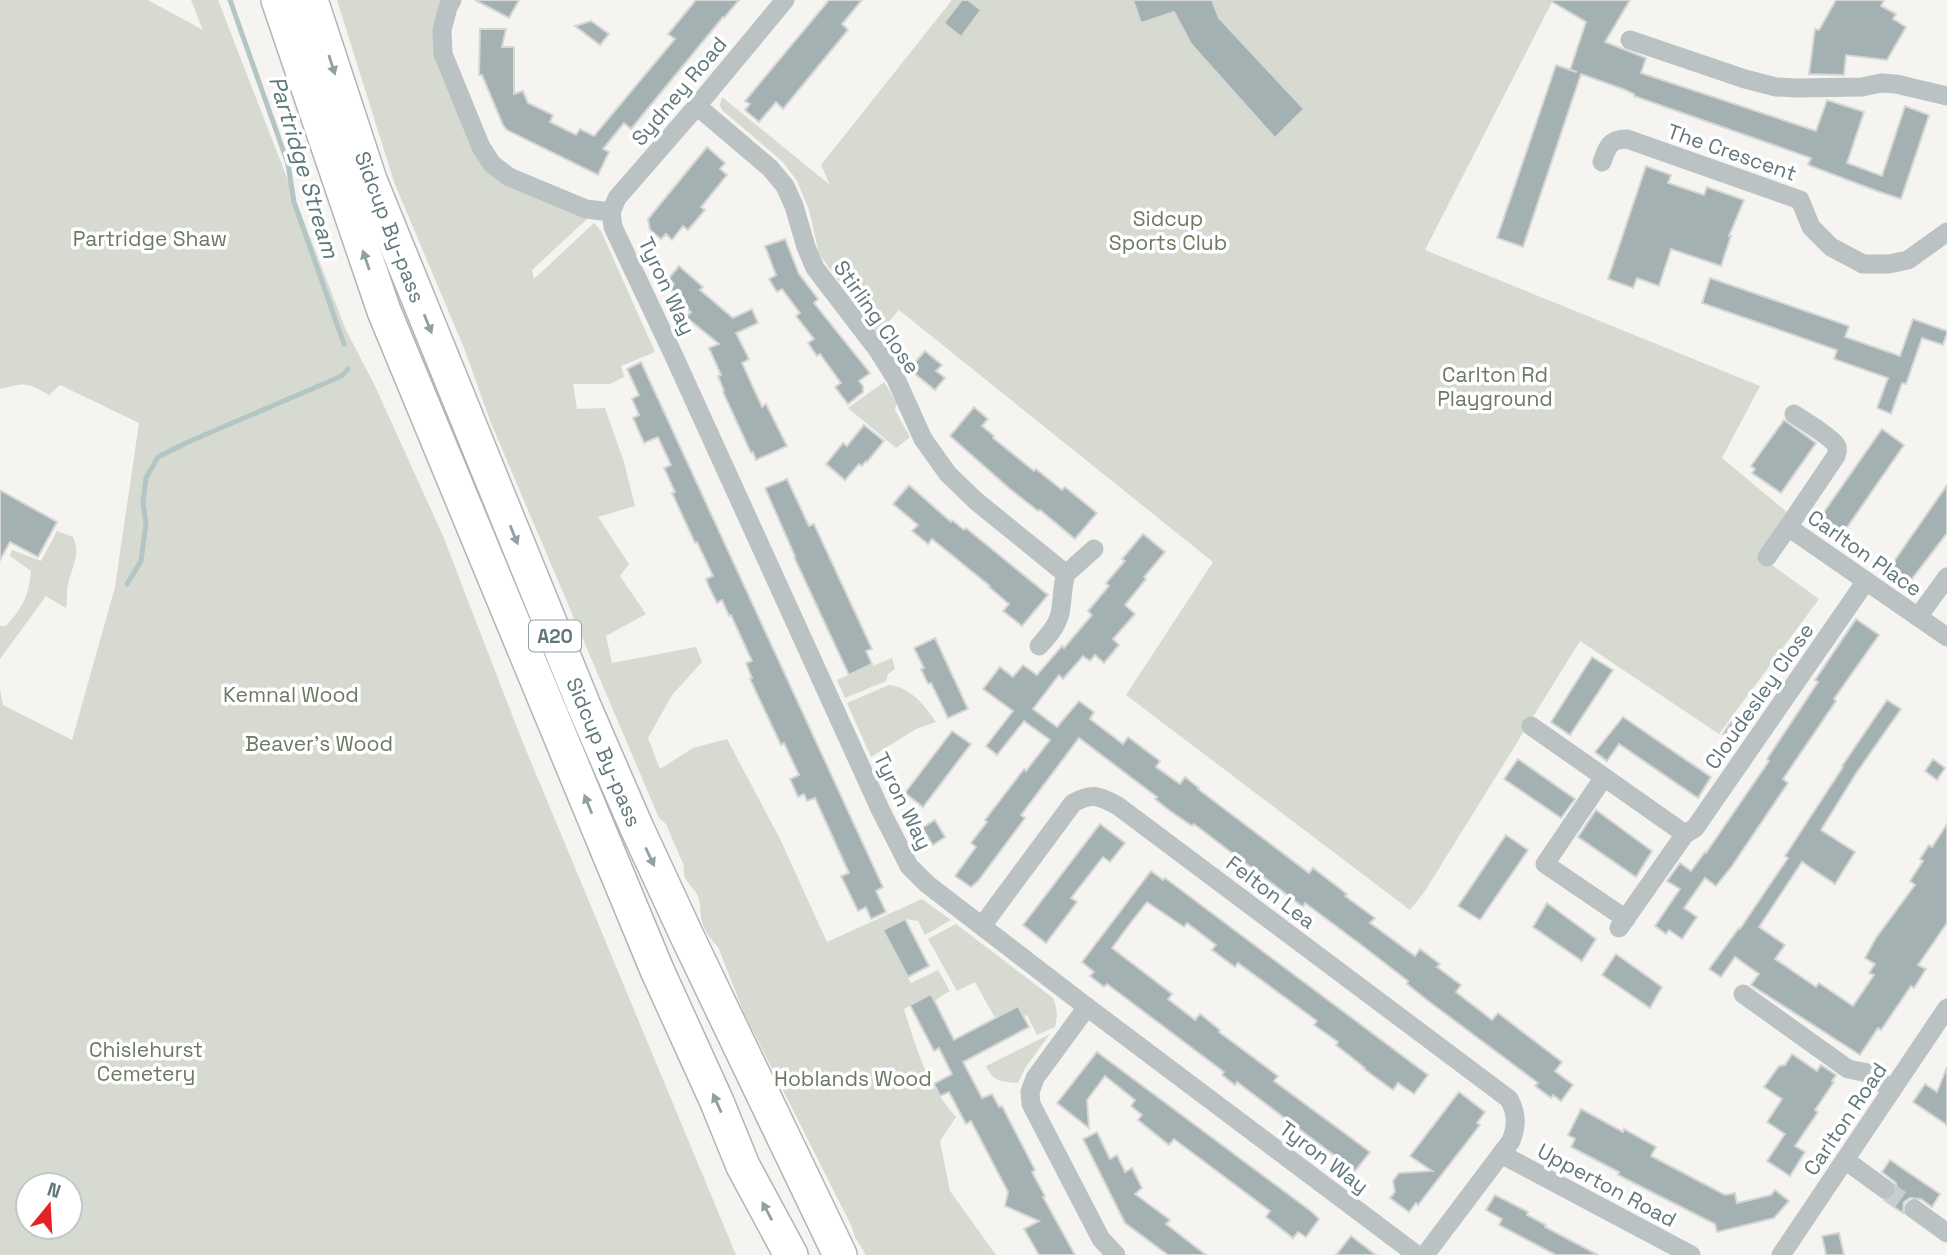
<svg xmlns="http://www.w3.org/2000/svg" width="1947" height="1255" viewBox="0 0 1947 1255" font-family="'Space Grotesk',sans-serif">
<rect width="100%" height="100%" fill="#f5f4f1"/>
<g fill="#d6dad0" fill-rule="evenodd">
<path d="M0,0H148L203,30L191,0H218L346,330L375,386L443,536L521,738L736,1255H0V690L3,705L72,740L115,587L139,423L60,385L49,395C26,381 25,383 0,389ZM70,1185V1227H28V1185Z"/>
<path d="M337,0H443L434,46L510,185L587,219L532,270L534,279L594,223L601,231L655,352L621,366L624,377L610,384H573L577,409L605,408L624,462L635,506L598,517L629,564L620,576L646,614L606,636L612,663L696,647L702,662L672,695L648,738L660,769L693,748L727,739L780,839L827,942L922,899L951,920L925,935L918,921L905,919L884,931L911,983L938,970L950,991L934,1001L930,994L904,1009C917,1051 926,1083 956,1117L940,1141L950,1191L996,1255H866L855,1237L851,1225L744,1013L718,947C710,939 703,929 701,918C700,912 701,906 699,900C696,885 681,884 684,866L666,824L659,818L491,423L464,348L394,182Z"/>
<polygon points="952,0 1553,0 1425,250 1760,386 1722,458 1787,512 1758,555 1819,599 1719,734 1580,641 1425,891 1410,910 1126,695 1213,562 899,310 878,334 819,254 809,210 797,181 783,162 722,110 720,105 722,97 830,185 821,165"/>
<polygon points="884,382 897,403 895,410 910,437 896,448 848,408"/>
<path d="M57,531L73,537C81,554 72,567 68,584C66,591 68,600 66,608L46,596L0,659V626H6C23,607 29,596 31,571L10,556L12,550L41,561Z"/>
<polygon points="892,658 895,669 888,674 886,681 845,698 837,680 872,664 873,666"/>
<path d="M889,685C911,687 925,706 936,722L916,729L871,757L847,703Z"/>
<path d="M956,924L1053,998C1057,1008 1058,1015 1055,1027L1037,1035L1027,1015L1024,1016L1018,1006L995,1018L975,982L957,991L928,939Z"/>
<path d="M1050,1034L1025,1068L1018,1083C1001,1081 994,1083 986,1066Z"/>
</g>
<g fill="none" stroke-linecap="round" stroke-linejoin="round">
<g stroke="#b4c5c6" stroke-width="5">
<polyline points="230,0 288,164 294,202 344,344"/>
<polyline points="127,584 141,561 146,524 143,502 146,478 158,457 188,442 335,379 343,375 348,369"/>
</g>
</g>
<g fill="#a4b1b3" stroke="#d6d6d4" stroke-width="2">
<polygon points="475,0 519,0 509,18"/>
<polygon points="696,0 739,0 724,18 723,17 631,129 624,123 603,149 609,152 598,175 507,130 503,125 482,75 479,75 480,29 506,29 502,47 514,47 514,94 523,91 528,103 553,115 550,122 576,135 580,129 594,136 675,39 668,34"/>
<polygon points="829,0 862,0 842,24 848,30 783,109 776,102 759,122 745,110 750,104 745,101"/>
<polygon points="962,0 968,0 981,10 961,37 944,23"/>
<polygon points="1133,0 1212,0 1219,18 1304,109 1275,138 1191,44 1174,12 1141,23"/>
<polygon points="1549,0 1630,0 1605,42 1646,58 1641,73 1816,131 1827,100 1864,112 1847,163 1882,176 1905,106 1929,115 1901,199 1877,191 1808,165 1811,158 1634,96 1634,94 1623,89 1581,74 1523,247 1497,238 1556,65 1577,72 1570,70 1586,22"/>
<polygon points="1836,0 1884,0 1881,6 1896,14 1893,19 1906,27 1887,60 1846,55 1844,75 1809,74 1815,29 1819,30"/>
<polygon points="591,21 609,34 600,45 575,26"/>
<polygon points="707,147 725,163 720,169 727,175 701,207 705,210 688,230 683,226 672,240 666,234 661,239 650,230 648,219"/>
<polygon points="1646,166 1671,175 1668,183 1704,195 1707,187 1744,200 1729,236 1731,236 1721,266 1671,249 1659,286 1637,278 1633,288 1608,279"/>
<polygon points="785,239 799,274 818,299 814,303 870,373 859,381 863,386 863,392 848,404 835,387 841,383 820,354 817,356 808,343 814,339 796,316 800,313 782,289 777,292 769,279 776,275 765,246"/>
<polygon points="679,266 703,287 700,290 733,318 752,309 758,323 736,333 749,359 742,363 762,407 766,404 787,446 756,460 753,452 751,453 723,392 724,391 718,376 721,375 709,348 719,344 686,317 691,312 674,298 677,295 670,289 674,284 668,279"/>
<polygon points="1710,278 1849,326 1845,337 1900,356 1913,319 1947,331 1947,333 1943,345 1922,338 1906,384 1902,383 1891,414 1877,408 1888,378 1834,359 1837,350 1702,303"/>
<polygon points="925,351 942,365 936,371 945,378 935,390 909,369"/>
<polygon points="641,362 883,887 876,891 886,912 871,919 866,907 858,911 841,876 849,873 815,798 807,801 804,794 798,797 790,779 799,775 784,743 781,745 750,679 752,678 746,663 752,661 731,615 729,616 722,600 717,603 709,587 706,579 713,576 697,542 695,543 672,493 675,492 664,468 671,465 658,437 644,443 633,418 639,415 632,399 639,395 627,369"/>
<polygon points="974,407 988,419 982,426 994,436 993,438 1034,471 1036,469 1062,490 1065,487 1097,513 1075,539 1040,510 1038,511 1010,489 950,436"/>
<polygon points="1784,420 1816,443 1781,493 1752,473 1755,469 1751,466"/>
<polygon points="864,425 884,441 867,462 866,461 862,466 859,464 845,480 826,464 843,443 847,446"/>
<polygon points="1882,429 1904,445 1839,539 1823,527 1825,523 1819,519"/>
<polygon points="787,479 809,526 814,524 872,649 866,651 872,664 849,675 794,557 795,556 765,488"/>
<polygon points="909,485 951,522 952,520 964,530 966,528 1048,595 1022,626 1003,611 1009,604 989,587 990,586 932,539 928,544 912,531 918,525 893,504"/>
<polygon points="1947,485 1947,533 1911,580 1907,577 1904,581 1888,570"/>
<polygon points="0,490 57,522 38,557 10,542 0,560"/>
<polygon points="1143,534 1165,552 1144,577 1146,579 1125,605 1135,614 1113,639 1119,645 1104,663 1095,655 1090,661 1083,656 1063,679 1059,675 1033,709 1057,727 1079,701 1094,712 1090,719 1123,744 1128,737 1160,761 1156,767 1180,784 1185,777 1199,788 1198,789 1309,873 1313,868 1347,894 1345,896 1375,918 1370,923 1415,956 1420,949 1440,964 1437,967 1461,985 1456,992 1492,1020 1498,1013 1562,1062 1555,1071 1573,1085 1561,1101 1553,1095 1551,1098 1535,1086 1538,1083 1427,1000 1407,984 1408,981 1364,947 1305,903 1303,907 1194,824 1192,826 1170,811 1155,799 1157,797 1079,738 1021,815 1025,818 978,881 971,887 955,876 976,847 971,843 987,822 985,820 1024,769 1026,771 1050,740 1024,721 997,755 986,746 1013,711 983,689 1000,667 1013,677 1023,665 1037,675 1062,646 1064,648 1092,615 1088,611 1109,586 1106,583 1125,561 1122,559"/>
<polygon points="1856,619 1879,635 1834,699 1836,701 1783,779 1788,783 1732,866 1716,886 1705,878 1684,908 1697,917 1682,939 1669,930 1666,934 1655,926 1680,889 1667,881 1680,863 1691,871 1705,852 1706,853 1769,761 1767,759 1818,682 1815,680"/>
<polygon points="935,638 968,709 948,718 931,683 928,684 921,669 924,668 914,648"/>
<polygon points="1592,657 1613,670 1570,735 1551,722"/>
<polygon points="1887,700 1901,709 1855,775 1821,830 1855,852 1835,884 1802,862 1759,927 1785,945 1775,959 1816,987 1819,983 1853,1006 1874,975 1869,973 1875,964 1865,958 1876,938 1915,885 1910,881 1923,861 1920,859 1929,845 1932,847 1947,824 1947,923 1918,965 1926,969 1914,988 1911,986 1881,1030 1878,1028 1860,1055 1751,985 1759,974 1735,957 1721,977 1709,969 1739,928 1740,929 1788,858 1785,856 1843,767 1842,766"/>
<polygon points="1623,717 1711,777 1698,798 1619,744 1607,761 1595,752"/>
<polygon points="1731,722 1745,732 1737,743 1723,734"/>
<polygon points="952,731 971,744 923,807 905,793"/>
<polygon points="1518,759 1575,799 1561,818 1504,779"/>
<polygon points="1933,759 1945,768 1937,780 1925,771"/>
<polygon points="1596,810 1652,851 1636,877 1578,837"/>
<polygon points="935,820 945,837 933,845 922,828"/>
<polygon points="1100,824 1125,843 1110,862 1103,857 1071,898 1077,902 1046,943 1023,925"/>
<polygon points="1506,835 1528,850 1480,920 1458,906"/>
<polygon points="1151,871 1163,880 1165,878 1428,1075 1414,1094 1398,1083 1393,1090 1364,1069 1365,1068 1336,1045 1338,1042 1314,1025 1317,1021 1238,963 1235,967 1212,950 1216,945 1187,923 1184,927 1147,902 1129,925 1112,948 1172,994 1168,999 1195,1020 1200,1014 1220,1030 1219,1032 1278,1076 1274,1081 1370,1152 1355,1171 1237,1082 1235,1085 1222,1075 1224,1072 1107,984 1104,987 1090,976 1094,972 1082,962"/>
<polygon points="1547,903 1596,939 1582,961 1533,927"/>
<polygon points="905,919 929,966 908,977 883,930"/>
<polygon points="1616,954 1662,987 1650,1008 1602,975"/>
<polygon points="931,994 954,1040 1018,1006 1029,1027 963,1062 982,1098 992,1094 999,1107 1002,1106 1035,1170 1032,1172 1045,1196 1043,1197 1075,1255 1039,1255 1024,1229 1039,1221 1005,1206 1008,1192 971,1121 966,1124 949,1092 940,1096 934,1084 952,1074 939,1048 934,1051 910,1005"/>
<polygon points="1097,1052 1312,1212 1319,1219 1306,1237 1298,1232 1293,1238 1266,1217 1270,1211 1174,1139 1169,1145 1138,1120 1142,1115 1131,1106 1135,1100 1105,1076 1087,1100 1089,1128 1057,1103"/>
<polygon points="1792,1054 1817,1071 1821,1065 1836,1075 1832,1081 1834,1082 1815,1110 1818,1112 1795,1146 1805,1152 1790,1176 1767,1161 1785,1134 1767,1122 1782,1099 1764,1087 1779,1066 1785,1065"/>
<polygon points="1947,1067 1947,1125 1913,1102 1925,1084 1937,1092"/>
<polygon points="1459,1092 1485,1112 1477,1123 1480,1125 1418,1205 1416,1203 1409,1212 1390,1198 1395,1192 1393,1181 1399,1173 1432,1171 1410,1156"/>
<polygon points="1581,1109 1623,1132 1624,1129 1656,1147 1651,1156 1725,1195 1735,1193 1737,1203 1771,1195 1775,1190 1789,1201 1774,1218 1717,1232 1715,1224 1618,1175 1619,1172 1571,1147 1575,1139 1568,1135"/>
<polygon points="1097,1132 1110,1159 1117,1155 1125,1172 1132,1168 1142,1188 1135,1194 1170,1220 1166,1224 1206,1255 1168,1255 1125,1223 1083,1139"/>
<polygon points="1890,1160 1940,1194 1932,1207 1921,1199 1910,1198 1904,1202 1903,1213 1885,1201 1894,1197 1897,1191 1896,1183 1882,1172"/>
<polygon points="1495,1195 1528,1212 1527,1215 1546,1225 1545,1227 1598,1255 1556,1255 1499,1225 1502,1219 1486,1210"/>
<polygon points="1839,1233 1844,1255 1826,1255 1822,1236"/>
<polygon points="1351,1236 1376,1255 1336,1255"/>
</g>
<g fill="none" stroke-linecap="round" stroke-linejoin="round">
<polyline stroke="#c8cece" stroke-width="19" stroke-dasharray="19 10" stroke-linecap="butt" points="1885,1189 1914,1209"/>
<g stroke="#afb5b7" stroke-width="36">
<g id="trunk">
<polyline points="278,0 384,311 657,970 717,1102 743,1166 791,1255"/>
<polyline points="311,0 370,180 584,706 636,826 687,936 840,1255"/>
</g>
</g>
<g stroke="#bbc2c4" stroke-width="19">
<polyline points="452,0 448,7 442,30 443,54 481,147 492,164 509,177 586,209 611,212"/>
<polyline points="1630,40 1745,79 1776,87 1797,88 1862,87 1881,83 1896,84 1947,96"/>
<path d="M697,106L770,168L785,186L794,206L806,247L815,268L877,349L896,379L923,439L948,474L976,501L1066,574C1062,586 1063,595 1061,607C1060,623 1049,635 1039,646"/>
<path d="M1602,162C1607,147 1610,139 1627,139L1800,200L1811,227L1831,247L1863,264H1889L1908,260L1947,232"/>
<polyline points="611,212 613,227 673,354 881,811 909,866 927,884 1087,1007 1417,1255"/>
<polyline points="611,212 617,198 697,106 785,0"/>
<path d="M1788,527L1836,456C1837,451 1839,450 1836,445C1830,436 1804,421 1794,414"/>
<polyline points="1767,557 1788,527 1947,637"/>
<polyline points="1066,574 1094,549"/>
<polyline points="1918,617 1947,577"/>
<polyline points="1531,726 1604,777 1545,864 1626,919"/>
<polyline points="1604,777 1685,834"/>
<path d="M982,926L1073,803C1093,792 1099,796 1118,806L1509,1099C1517,1114 1517,1125 1511,1141L1425,1255"/>
<polyline points="1619,928 1685,834 1695,828 1866,581"/>
<polyline points="1743,994 1848,1069 1868,1073 1892,1090"/>
<polyline points="1087,1007 1035,1078 1030,1092 1031,1104 1101,1239 1116,1255"/>
<polyline points="1501,1154 1691,1255"/>
<polyline points="1845,1160 1885,1189"/>
<polyline points="1914,1209 1947,1233"/>
<polyline points="1781,1255 1947,1008"/>
</g>
<use href="#trunk" stroke="#fff" stroke-width="33"/>
</g>
<defs><path id="oneway-solid" d="M-6-.8H1V-3.2L6.5 0L1 3.2V.8H-6Z" transform="scale(1.75)"/></defs>
<g fill="#90a0a3">
<use href="#oneway-solid" transform="translate(332 65) rotate(72)"/>
<use href="#oneway-solid" transform="translate(366 260) rotate(-109)"/>
<use href="#oneway-solid" transform="translate(428 324) rotate(68)"/>
<use href="#oneway-solid" transform="translate(514 535) rotate(68)"/>
<use href="#oneway-solid" transform="translate(588 804) rotate(-112)"/>
<use href="#oneway-solid" transform="translate(650 857) rotate(65)"/>
<use href="#oneway-solid" transform="translate(717 1103) rotate(-114)"/>
<use href="#oneway-solid" transform="translate(767 1211) rotate(-118)"/>
</g>
<g text-anchor="middle" dominant-baseline="central" stroke-width="7" stroke-linejoin="round" paint-order="stroke">
<rect fill="#fff" stroke="#90a0a3" stroke-width="2" x="529" y="620.5" width="52" height="31" rx="5"/>
<g font-size="19" font-weight="bold" fill="#60777c">
<text x="555" y="636">A20</text>
</g>
<g font-size="21" fill="#60777c" stroke="#fff">
<text transform="translate(679 91) rotate(-50)">Sydney Road</text>
<text transform="translate(1732 152) rotate(19)">The Crescent</text>
<text transform="translate(390 227) rotate(69)">Sidcup By-pass</text>
<text transform="translate(667 286) rotate(65)">Tyron Way</text>
<text transform="translate(877 317) rotate(55)">Stirling Close</text>
<text transform="translate(1865 553) rotate(35)">Carlton Place</text>
<text transform="translate(1759 696) rotate(-55)">Cloudesley Close</text>
<text transform="translate(604 752) rotate(67)">Sidcup By-pass</text>
<text transform="translate(903 801) rotate(64)">Tyron Way</text>
<text transform="translate(1271 892) rotate(37)">Felton Lea</text>
<text transform="translate(1845 1119) rotate(-56)">Carlton Road</text>
<text transform="translate(1324 1157) rotate(37)">Tyron Way</text>
<text transform="translate(1607 1185) rotate(28)">Upperton Road</text>
</g>
<g font-size="21" fill="#6d7962" stroke="#fff">
<text x="1168" y="218">Sidcup<tspan x="1168" dy="24">Sports Club</tspan></text>
<text x="150" y="238">Partridge Shaw</text>
<text x="1495" y="374">Carlton Rd<tspan x="1495" dy="24">Playground</tspan></text>
<text x="291" y="694">Kemnal Wood</text>
<text x="319" y="743">Beaver's Wood</text>
<text x="146" y="1049">Chislehurst<tspan x="146" dy="24">Cemetery</tspan></text>
<text x="853" y="1078">Hoblands Wood</text>
</g>
<g font-size="23" font-style="italic" fill="#5a7878" stroke="#fff">
<text transform="translate(304 167) rotate(73)">Partridge Stream</text>
</g>
</g>
<g transform="translate(49 1206) rotate(18)"><circle r="33" fill="#ffffff" stroke="#bfc9cb" stroke-width="2"/>
<path d="M0-5L12 26L0 18L-12 26Z" fill="#e32325"/>
<text y="-10" font-size="19" font-weight="bold" text-anchor="middle" fill="#60777c">N</text>
</g>
</svg>
